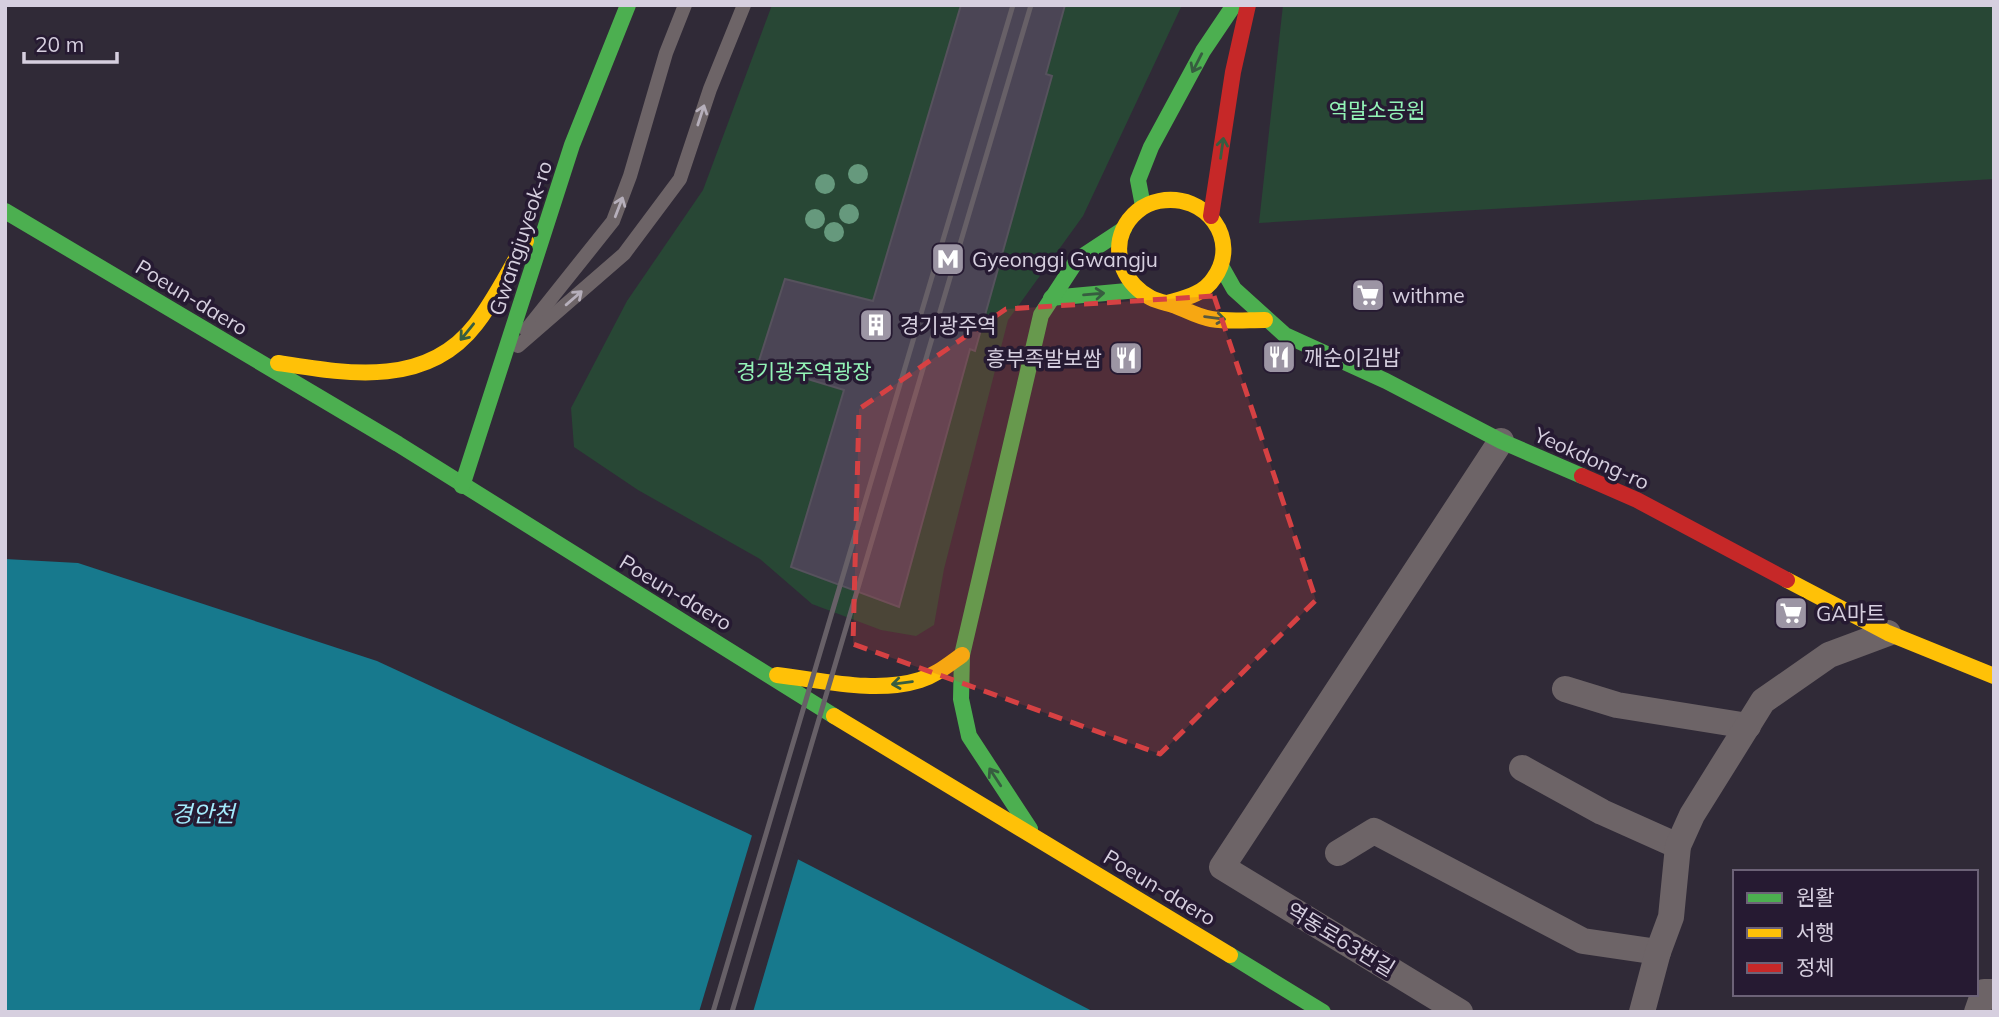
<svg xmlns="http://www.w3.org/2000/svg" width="1999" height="1017" viewBox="0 0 1999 1017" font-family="Mulish,'Noto Sans KR',sans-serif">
<rect width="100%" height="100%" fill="#302a37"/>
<g fill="#284735">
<polygon points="772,5 1182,5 1083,216 1008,320 944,569 934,625 916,636 881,630 812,604 760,559 638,490 574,447 571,408 627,301 703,190"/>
<polygon points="1283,5 1994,5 1994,179 1259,223"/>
</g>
<polygon fill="#17798d" points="5,559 78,563 377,661 747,833 1094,1012 5,1012"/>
<polygon fill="#302a37" points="753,832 799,856 753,1012 699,1012"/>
<polygon fill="#4b4555" stroke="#56525d" stroke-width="2" points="961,5 1065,5 1046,74 1052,76 975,351 970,349 899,607 791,567 844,390 758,364 785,279 873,301"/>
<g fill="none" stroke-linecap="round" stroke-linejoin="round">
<g stroke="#6d6467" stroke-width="14">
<polyline points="526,330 613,221 630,176 666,53 685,5"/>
<polyline points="518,346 624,254 680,179 710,89 744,5"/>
</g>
<g stroke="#6d6467" stroke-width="26">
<polyline points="1565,689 1617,705 1748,726"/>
<polyline points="1522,768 1602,812 1678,846"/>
<polyline points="1338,853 1374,831 1583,941 1658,952"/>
<polyline points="1460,1012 1222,867 1501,441"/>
<polyline points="1642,1012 1658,952 1671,917 1678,846 1692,815 1763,701 1829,655 1888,633"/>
<polyline points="1977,1012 1984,992 1994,992"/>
</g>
<g stroke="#4caf50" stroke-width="16">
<polyline points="1143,206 1138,180 1151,147 1203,51 1234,5"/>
<polyline points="5,211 398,444 834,716"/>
<polyline points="1221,266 1234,289 1285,335 1386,381 1501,441 1582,476"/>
<polyline points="1051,298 1138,290"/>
<polyline points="462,486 572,145 628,5"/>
<polyline points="1030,829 969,736 961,699 962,655 1041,315 1077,260 1124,229"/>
<polyline points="1230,955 1323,1012"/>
</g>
<g stroke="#ffc107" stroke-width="16">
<path d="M1168,303C1185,298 1204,294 1214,278C1241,240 1206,192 1159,201C1143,204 1130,215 1123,230C1112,256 1126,285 1151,298C1159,302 1168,303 1176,306C1188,311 1199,317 1211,319C1229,322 1247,320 1265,320"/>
<path d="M278,363C348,374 427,388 476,324C496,298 510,269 526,241"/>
<polyline points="1787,580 1888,633 1994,676"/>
<path d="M777,675C822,680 875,694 920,680C936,675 948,665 962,655"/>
<polyline points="834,716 1230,955"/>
</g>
<g stroke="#c62828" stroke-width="16">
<polyline points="1211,216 1233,72 1248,5"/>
<polyline points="1582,476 1637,500 1787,580"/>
</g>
<g stroke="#676067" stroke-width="5">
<polyline points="713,1012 1013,5"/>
<polyline points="732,1012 1031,5"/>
</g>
</g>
<g fill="#66997d">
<circle cx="858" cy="174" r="10"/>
<circle cx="825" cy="184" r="10"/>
<circle cx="849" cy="214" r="10"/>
<circle cx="815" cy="219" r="10"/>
<circle cx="834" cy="232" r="10"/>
</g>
<defs><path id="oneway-shaft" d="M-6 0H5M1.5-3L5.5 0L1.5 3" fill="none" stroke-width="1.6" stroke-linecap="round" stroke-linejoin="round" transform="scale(1.75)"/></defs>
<g stroke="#375d40">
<use href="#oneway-shaft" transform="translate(1197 63) rotate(117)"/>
<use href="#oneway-shaft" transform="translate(1222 148) rotate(-82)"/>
<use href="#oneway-shaft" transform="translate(1094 294) rotate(-5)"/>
<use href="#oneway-shaft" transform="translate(1215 318) rotate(7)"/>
<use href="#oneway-shaft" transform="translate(467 332) rotate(129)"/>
<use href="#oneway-shaft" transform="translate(902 683) rotate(173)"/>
<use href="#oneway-shaft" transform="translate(995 777) rotate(-123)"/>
</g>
<g stroke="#b6afbb">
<use href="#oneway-shaft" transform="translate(701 115) rotate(-72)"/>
<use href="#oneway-shaft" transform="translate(619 207) rotate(-69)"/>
<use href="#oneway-shaft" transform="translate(574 298) rotate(-41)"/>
</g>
<path fill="#d64143" fill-opacity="0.2" stroke="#d64143" stroke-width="5" stroke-dasharray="14 9" stroke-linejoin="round" d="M1214,296L1316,600L1160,754L853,644L859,409L1006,309Z"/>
<defs>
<g id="metro-square" transform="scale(1.75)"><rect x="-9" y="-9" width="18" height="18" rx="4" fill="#9c95a4" stroke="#261a32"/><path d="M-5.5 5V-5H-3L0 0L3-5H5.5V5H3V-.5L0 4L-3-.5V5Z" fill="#fff"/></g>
<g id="supermarket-square" transform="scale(1.75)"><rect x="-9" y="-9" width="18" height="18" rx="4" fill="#9c95a4" stroke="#261a32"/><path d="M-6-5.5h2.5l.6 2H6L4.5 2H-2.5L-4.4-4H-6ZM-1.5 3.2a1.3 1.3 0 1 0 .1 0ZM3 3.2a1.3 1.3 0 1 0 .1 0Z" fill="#fff"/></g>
<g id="building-square" transform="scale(1.75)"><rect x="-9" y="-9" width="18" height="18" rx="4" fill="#9c95a4" stroke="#261a32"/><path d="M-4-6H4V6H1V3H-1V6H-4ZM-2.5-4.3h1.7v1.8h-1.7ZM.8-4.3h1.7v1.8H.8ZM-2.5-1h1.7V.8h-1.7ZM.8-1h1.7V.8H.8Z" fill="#fff"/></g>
<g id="restaurant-square" transform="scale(1.75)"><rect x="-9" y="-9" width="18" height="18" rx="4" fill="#9c95a4" stroke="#261a32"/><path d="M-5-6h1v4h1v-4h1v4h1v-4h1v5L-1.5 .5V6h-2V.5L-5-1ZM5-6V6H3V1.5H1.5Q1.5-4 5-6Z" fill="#fff"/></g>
</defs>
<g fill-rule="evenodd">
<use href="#metro-square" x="948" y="259"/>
<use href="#supermarket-square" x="1368" y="295"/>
<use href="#building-square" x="876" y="325"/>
<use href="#restaurant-square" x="1279" y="357"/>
<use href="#restaurant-square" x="1126" y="358"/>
<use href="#supermarket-square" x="1791" y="613"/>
</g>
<g text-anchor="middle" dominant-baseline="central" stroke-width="7" stroke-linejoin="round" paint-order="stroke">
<g font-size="21" fill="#93f3b7" stroke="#261a32">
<text x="1377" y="110">역말소공원</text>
<text x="804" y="371">경기광주역광장</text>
</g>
<g font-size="21" fill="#d6cfdf" stroke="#261a32">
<text transform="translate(520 238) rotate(-72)">Gwangjuyeok-ro</text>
<text transform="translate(192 297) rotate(31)">Poeun-daero</text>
<text transform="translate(1592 458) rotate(24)">Yeokdong-ro</text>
<text transform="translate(676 592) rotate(31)">Poeun-daero</text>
<text transform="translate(1160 887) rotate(31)">Poeun-daero</text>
<text transform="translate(1341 939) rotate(31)">역동로63번길</text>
</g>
<g font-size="21" fill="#d6cfdf" stroke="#261a32" text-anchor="start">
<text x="972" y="259">Gyeonggi Gwangju</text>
<text x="1392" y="295">withme</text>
<text x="900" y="325">경기광주역</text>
<text x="1304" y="357">깨순이김밥</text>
<text x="1102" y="358" text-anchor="end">흥부족발보쌈</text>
<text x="1816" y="613">GA마트</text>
</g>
<g font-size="23" font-style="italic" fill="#a4ebfc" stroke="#261a32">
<text x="203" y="813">경안천</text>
</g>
</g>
<rect width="1999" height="1017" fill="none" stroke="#d6cfdf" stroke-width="14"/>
<rect x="1733" y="870" width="245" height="126" fill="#261a32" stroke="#6c6277" stroke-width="2"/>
<rect x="1747" y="893" width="35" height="10" fill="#4caf50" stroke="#6c6277" stroke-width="2"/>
<text x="1796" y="905" font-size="21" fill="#d6cfdf">원활</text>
<rect x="1747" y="928" width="35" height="10" fill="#ffc107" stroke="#6c6277" stroke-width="2"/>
<text x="1796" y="940" font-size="21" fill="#d6cfdf">서행</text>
<rect x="1747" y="963" width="35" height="10" fill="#c62828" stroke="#6c6277" stroke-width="2"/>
<text x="1796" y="975" font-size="21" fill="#d6cfdf">정체</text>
<path d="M24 52v10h93v-10" fill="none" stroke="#d6cfdf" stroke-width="3.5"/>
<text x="35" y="52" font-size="21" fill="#d6cfdf" stroke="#261a32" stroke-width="5" paint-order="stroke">20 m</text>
</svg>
